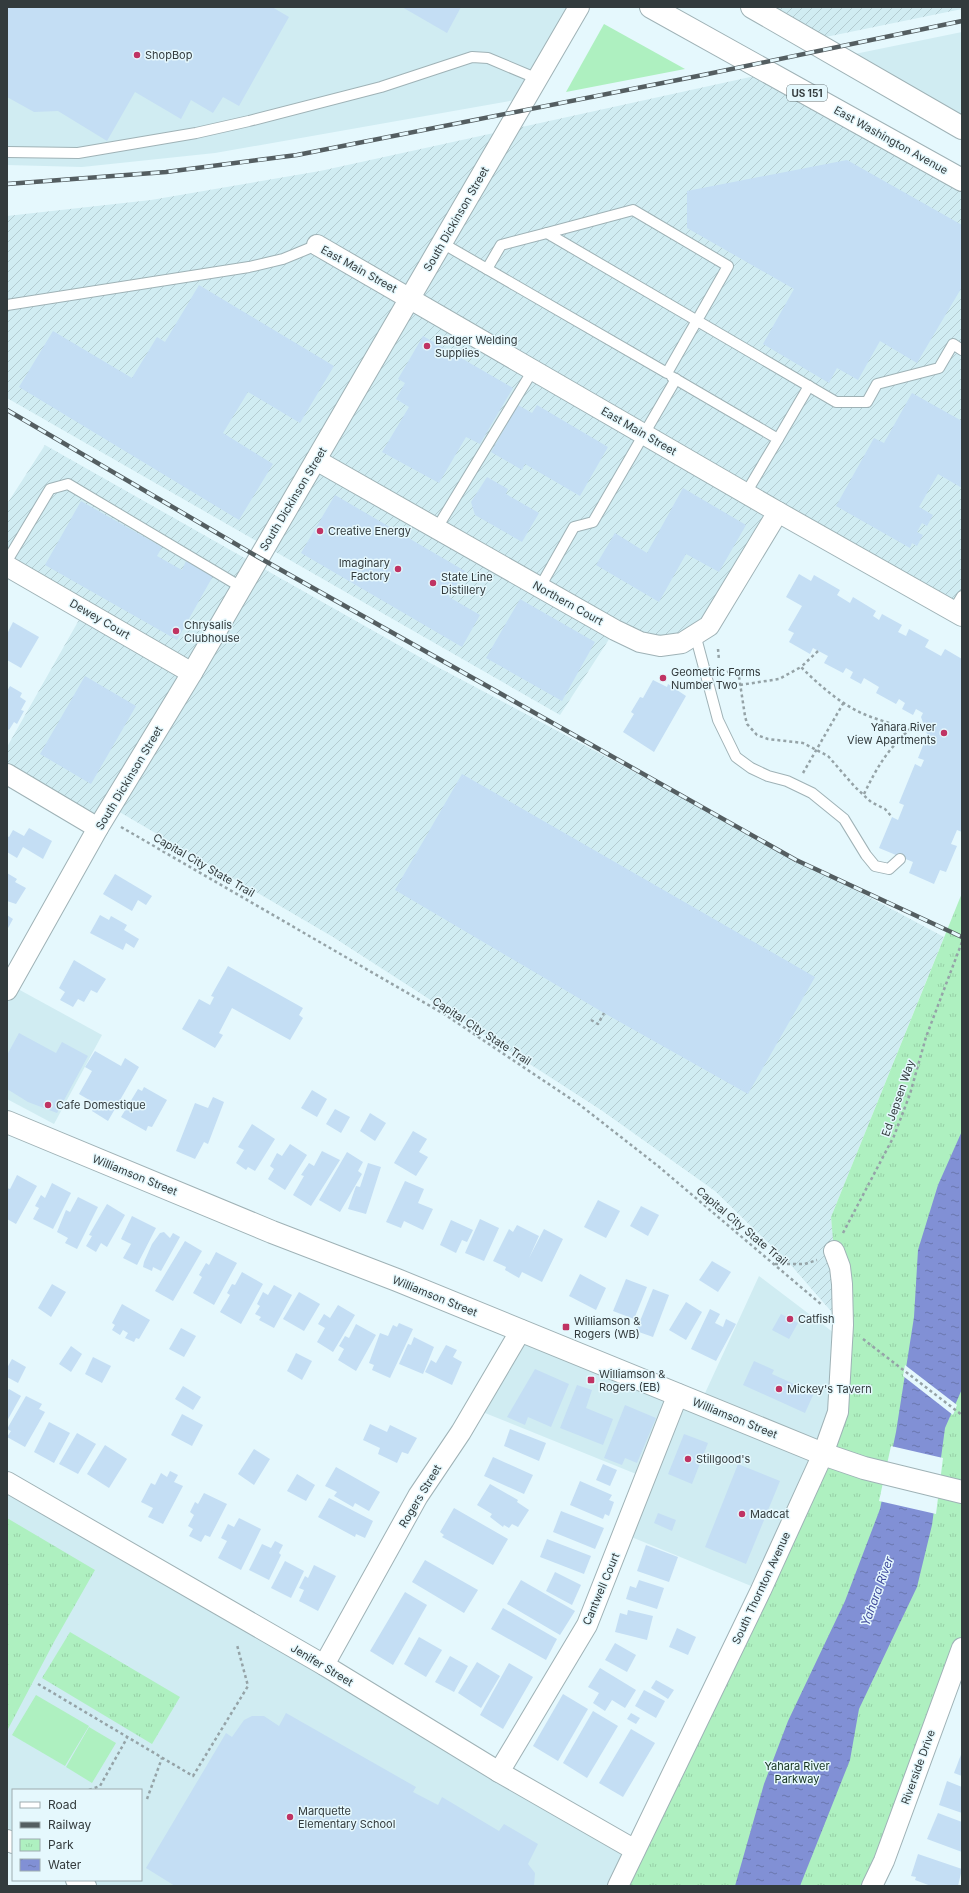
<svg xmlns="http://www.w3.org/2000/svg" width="969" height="1893" viewBox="0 0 969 1893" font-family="Inter,sans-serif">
<defs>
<pattern id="industrial-furrows" width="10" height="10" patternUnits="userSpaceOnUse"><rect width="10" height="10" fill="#d0ecf2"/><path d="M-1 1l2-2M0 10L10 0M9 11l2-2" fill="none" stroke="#b3cbd0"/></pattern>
<pattern id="park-tufts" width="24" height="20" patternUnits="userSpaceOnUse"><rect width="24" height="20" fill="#aef0c0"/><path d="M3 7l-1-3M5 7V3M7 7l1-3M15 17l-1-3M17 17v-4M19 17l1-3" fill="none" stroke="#96cfa6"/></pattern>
<pattern id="water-ripples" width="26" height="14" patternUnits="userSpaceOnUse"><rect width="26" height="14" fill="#8190d5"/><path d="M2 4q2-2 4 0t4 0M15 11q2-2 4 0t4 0" fill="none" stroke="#6a77ae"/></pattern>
</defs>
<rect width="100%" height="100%" fill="#e5f8fd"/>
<g fill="#d0ecf2">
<polygon points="7,7 579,7 527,98 215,153 82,167 7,165"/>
<polygon points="962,32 962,128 840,57"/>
<polygon points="7,983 102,1035 54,1124 7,1099"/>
<polygon points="759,1276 842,1339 838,1412 761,1590 624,1534 646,1478 475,1409 521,1330 700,1404"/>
<polygon points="7,1482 635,1850 618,1886 86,1886 76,1880 141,1880 141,1790 13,1790 13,1843 7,1840"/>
</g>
<g fill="url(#industrial-furrows)">
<polygon points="752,7 962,7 962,9 811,40"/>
<polygon points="768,73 962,180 962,616 778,512 739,577 682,643 615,630 560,715 7,398 7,216 151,200 320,171"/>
<polygon points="45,445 432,664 944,937 831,1217 843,1325 790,1264 715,1191 601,1110 333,937 111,807 98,828 7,774 7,747 84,611 7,566 7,504"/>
</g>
<g fill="#aef0c0">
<polygon points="604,24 685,69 566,92"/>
<polygon points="36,1695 89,1726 65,1766 12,1735"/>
<polygon points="89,1727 116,1743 92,1783 66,1767"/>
</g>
<g fill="url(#park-tufts)">
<polygon points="962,893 962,1648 872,1886 618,1886 838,1412 834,1251 831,1217"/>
<polygon points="7,1518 95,1570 54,1642 7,1731"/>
<polygon points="70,1632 180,1697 152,1744 42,1678"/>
</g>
<polygon fill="url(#water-ripples)" points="962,1131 962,1389 945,1428 932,1525 917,1587 859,1709 850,1760 800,1886 735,1886 764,1784 788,1721 845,1601 880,1509 896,1432 914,1317 918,1250 938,1185"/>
<g fill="#e5f8fd">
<polygon points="905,1365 957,1405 953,1415 903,1376"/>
<polygon points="891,1446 943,1458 936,1514 879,1501"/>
</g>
<g fill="#c4def4">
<polygon points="7,7 272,7 289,17 239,106 223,97 213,113 191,100 181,119 135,92 107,141 58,111 34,112 7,97"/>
<polygon points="402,7 461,7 447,33"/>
<polygon points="847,160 962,225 962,287 917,363 880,341 858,380 837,368 829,383 763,344 794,289 687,228 687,191"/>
<polygon points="199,285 334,366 300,423 248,392 223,433 273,464 239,520 19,387 53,331 132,378 157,337 165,342"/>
<polygon points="423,336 513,388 480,444 466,437 439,483 382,452 409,407 396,399 405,383 398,379"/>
<polygon points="912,393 962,421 962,488 938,474 919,507 933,515 927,526 922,523 917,532 923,535 917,546 912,543 910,548 836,506 874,438 884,443"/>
<polygon points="518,405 532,413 537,405 608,447 580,496 525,464 522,470 491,452"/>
<polygon points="487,477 508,489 506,494 539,513 522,542 475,515 471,502"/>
<polygon points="683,488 746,525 719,572 686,554 659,602 596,565 615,533 647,553"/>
<polygon points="335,495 465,571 449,597 480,615 462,647 301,553"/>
<polygon points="81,501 162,547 157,556 182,570 186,561 213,576 177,640 45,565"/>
<polygon points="799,574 811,581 814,575 840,590 837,595 850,603 853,597 876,611 873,616 879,620 882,614 902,625 898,632 906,636 909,629 929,640 925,647 941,656 945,649 962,659 962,832 957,830 951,844 957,846 946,872 940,870 934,884 909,873 913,862 879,848 892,817 898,820 904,805 899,803 915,764 921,767 924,760 918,758 924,743 931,746 933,739 928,737 921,717 923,713 916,709 913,715 902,709 905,703 899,699 896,704 876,693 879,687 864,678 861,684 850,678 853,672 846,668 843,673 824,663 828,656 813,648 810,654 789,642 794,633 788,630 802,606 786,597"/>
<polygon points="520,599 595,642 562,701 486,658"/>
<polygon points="13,622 39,637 21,668 7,660 7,634"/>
<polygon points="85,676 136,706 91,784 40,754"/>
<polygon points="653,680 667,687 668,684 686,696 654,752 623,732 634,714 631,712 640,697 643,698"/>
<polygon points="10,686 22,693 20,697 26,701 21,710 24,711 17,724 14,722 9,730 7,729 7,691"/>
<polygon points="462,774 815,977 748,1094 604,1013 395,890"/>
<polygon points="29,828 52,841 43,859 23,847 17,858 7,852 7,836 9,837 13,830 24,836"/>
<polygon points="7,873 17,879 15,882 26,888 16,904 7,901"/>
<polygon points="115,874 152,896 146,905 138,900 132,911 103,894"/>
<polygon points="7,915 13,919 7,930"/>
<polygon points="100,915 109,920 111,916 127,925 124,930 139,939 134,948 126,943 123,950 90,933"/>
<polygon points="74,960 106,979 97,993 91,990 84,1002 78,999 73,1007 60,1000 65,992 59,988"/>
<polygon points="228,966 303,1008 299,1015 303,1018 290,1040 232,1008 219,1033 223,1035 215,1048 182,1029 199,999 210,1005 214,997 211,996"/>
<polygon points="19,1033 56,1053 62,1042 88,1056 57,1113 28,1102 7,1089 7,1055"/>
<polygon points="95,1051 121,1066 125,1058 139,1067 108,1121 92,1111 96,1104 79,1094 92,1071 85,1067"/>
<polygon points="144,1087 167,1100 152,1127 148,1126 146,1131 121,1117 138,1089 142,1091"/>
<polygon points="312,1090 327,1099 317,1117 301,1108"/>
<polygon points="213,1097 224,1102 208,1144 204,1142 195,1159 176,1151 195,1103 208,1108"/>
<polygon points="335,1109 350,1117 341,1133 326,1124"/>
<polygon points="370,1113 386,1123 375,1141 360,1131"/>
<polygon points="252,1124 275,1139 255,1171 248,1167 246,1170 236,1163 244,1150 238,1147"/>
<polygon points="413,1131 427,1139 419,1152 428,1157 416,1176 394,1163"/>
<polygon points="290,1144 307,1155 285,1190 268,1179 274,1169 270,1166 277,1153 282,1156"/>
<polygon points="322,1151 340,1160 311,1206 293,1195 304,1176 301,1175 309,1163 314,1166"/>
<polygon points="347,1152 363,1162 358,1171 362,1174 340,1212 319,1200"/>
<polygon points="368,1163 381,1167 366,1214 348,1209 356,1186 360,1187"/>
<polygon points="17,1175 37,1186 16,1224 7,1219 7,1188 10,1189"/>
<polygon points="405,1181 424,1189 418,1203 433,1209 423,1230 404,1221 401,1228 386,1222"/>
<polygon points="52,1183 71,1193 53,1229 33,1219 39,1208 35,1206 41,1195 45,1198"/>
<polygon points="78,1197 98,1207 77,1249 65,1243 68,1238 57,1232 66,1210 70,1212"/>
<polygon points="598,1200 620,1211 606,1238 584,1227"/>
<polygon points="107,1204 125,1215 107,1247 101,1243 96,1252 86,1246 92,1236 89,1235"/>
<polygon points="641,1206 659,1215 648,1236 630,1226"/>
<polygon points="132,1216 156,1228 137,1265 123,1258 131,1244 121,1239"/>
<polygon points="480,1219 499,1228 484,1261 465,1253"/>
<polygon points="451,1220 473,1230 467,1242 462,1240 456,1253 440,1245"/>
<polygon points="517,1225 539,1236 529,1258 544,1229 563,1239 542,1282 522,1272 519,1278 505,1270 506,1267 493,1261 509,1229 513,1232"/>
<polygon points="164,1232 170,1238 173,1233 180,1237 161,1271 153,1267 152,1271 143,1267 144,1262 152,1244 160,1233"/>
<polygon points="185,1241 202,1251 173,1301 155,1291"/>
<polygon points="216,1252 237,1263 214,1305 193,1293 202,1277 199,1275 206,1263 209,1265"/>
<polygon points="712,1261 731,1272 718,1292 699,1280"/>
<polygon points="242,1272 263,1284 241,1324 220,1312 230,1295 227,1293 232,1284 235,1285"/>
<polygon points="580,1274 606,1288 596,1310 569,1296"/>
<polygon points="626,1279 647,1287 634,1319 613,1311"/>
<polygon points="52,1284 66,1292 51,1317 38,1308"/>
<polygon points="274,1285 292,1295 274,1328 259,1320 261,1317 255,1314 260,1306 257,1304 263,1292 268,1295"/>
<polygon points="653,1289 669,1295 653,1337 636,1331"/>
<polygon points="299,1292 320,1304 304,1331 283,1319"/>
<polygon points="686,1302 702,1312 686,1340 669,1330"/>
<polygon points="122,1304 150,1320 139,1339 136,1338 134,1342 125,1338 128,1333 123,1330 120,1335 112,1330 115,1325 112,1323"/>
<polygon points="338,1305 355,1315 333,1352 317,1342 325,1328 318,1324 324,1314 330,1318"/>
<polygon points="710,1309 720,1314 715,1323 723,1327 726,1319 736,1324 716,1361 691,1349"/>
<polygon points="781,1314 798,1323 789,1339 772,1330"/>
<polygon points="399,1323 413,1329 390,1378 372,1370 374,1365 369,1363 380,1333 388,1336 393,1325 397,1327"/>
<polygon points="356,1324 376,1335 356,1371 338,1360 344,1349 339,1346 345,1336 349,1338"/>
<polygon points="181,1328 196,1336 184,1357 169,1349"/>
<polygon points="414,1337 434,1347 423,1374 399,1364 408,1344 411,1345"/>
<polygon points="446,1345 457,1350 453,1357 462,1362 452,1385 425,1372 431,1360 436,1363"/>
<polygon points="71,1346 82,1354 71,1372 59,1364"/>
<polygon points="296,1353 312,1361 302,1380 287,1371"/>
<polygon points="93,1357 111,1366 102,1383 85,1374"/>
<polygon points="12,1359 26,1367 18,1383 7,1377 7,1368"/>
<polygon points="754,1361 774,1370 772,1374 814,1393 805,1413 743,1385"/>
<polygon points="535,1369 569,1384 551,1427 528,1417 525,1425 507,1417"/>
<polygon points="577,1385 592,1390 586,1408 613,1419 603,1445 560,1428"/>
<polygon points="183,1386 201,1397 193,1410 175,1399"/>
<polygon points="9,1389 21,1396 7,1421 7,1392"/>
<polygon points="26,1396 42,1404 39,1409 45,1412 25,1447 7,1437 11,1431 7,1429"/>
<polygon points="625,1405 656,1418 637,1463 625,1458 622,1465 604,1458"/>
<polygon points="182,1414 203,1425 192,1446 171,1435"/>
<polygon points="49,1422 70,1433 54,1463 34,1452"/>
<polygon points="370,1424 387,1432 390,1425 417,1438 408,1454 402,1452 397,1463 378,1454 380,1448 363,1440"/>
<polygon points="510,1429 546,1443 539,1461 504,1446"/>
<polygon points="77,1433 96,1444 78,1474 59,1464"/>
<polygon points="684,1434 708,1443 692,1484 668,1474"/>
<polygon points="105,1445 127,1459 109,1488 87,1474"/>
<polygon points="254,1449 270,1459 254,1485 238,1474"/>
<polygon points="493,1457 533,1475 524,1494 484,1476"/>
<polygon points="603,1464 617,1470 610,1486 596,1480"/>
<polygon points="738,1464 780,1481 746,1564 705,1547"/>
<polygon points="336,1467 380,1492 369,1511 355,1503 353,1507 334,1496 337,1492 325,1486"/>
<polygon points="170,1471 178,1475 174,1482 183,1486 163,1524 148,1517 153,1508 141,1502 151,1483 155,1485 161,1473 167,1477"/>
<polygon points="297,1474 315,1485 306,1501 287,1491"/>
<polygon points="580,1481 612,1495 609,1500 614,1502 609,1516 605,1514 603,1519 570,1505"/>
<polygon points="490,1484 518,1500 517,1502 529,1510 518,1527 512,1524 509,1528 504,1525 503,1527 490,1517 492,1514 477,1505"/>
<polygon points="204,1493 227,1504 210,1537 205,1535 201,1542 189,1536 193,1529 188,1526 194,1515 190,1512 195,1502 198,1504"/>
<polygon points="329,1498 373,1521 365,1538 356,1534 355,1537 318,1517"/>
<polygon points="454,1508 508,1539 493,1565 442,1537 444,1535 440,1532"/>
<polygon points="561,1511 604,1528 595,1549 553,1532"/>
<polygon points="658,1513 676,1520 672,1531 654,1523"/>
<polygon points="239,1518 261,1529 241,1570 218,1558 227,1541 221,1538 228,1524 234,1527"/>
<polygon points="547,1539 591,1556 584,1574 540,1557"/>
<polygon points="275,1541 283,1545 279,1553 281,1555 269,1580 249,1570 262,1544 271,1548"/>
<polygon points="646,1545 678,1557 669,1582 637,1571"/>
<polygon points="425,1560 478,1590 464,1613 412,1582"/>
<polygon points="285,1561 304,1571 291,1598 271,1588"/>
<polygon points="314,1565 336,1576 318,1611 299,1601 304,1590 299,1588 305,1576 308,1578"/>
<polygon points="555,1572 581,1585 572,1605 546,1591"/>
<polygon points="521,1580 575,1611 560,1635 507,1604"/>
<polygon points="639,1580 664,1588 657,1609 626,1599 630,1586 636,1588"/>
<polygon points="405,1592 427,1605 393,1665 370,1651"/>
<polygon points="503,1608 557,1639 546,1660 491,1629"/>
<polygon points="628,1610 653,1616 647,1640 615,1632 620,1613 627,1615"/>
<polygon points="677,1628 696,1637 688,1655 669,1647"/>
<polygon points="419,1637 442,1650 426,1677 404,1664"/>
<polygon points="615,1643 636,1655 627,1672 605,1660"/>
<polygon points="450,1656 468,1666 454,1692 435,1682"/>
<polygon points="477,1662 500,1676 481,1708 458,1693"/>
<polygon points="509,1663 533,1677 503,1729 480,1715"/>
<polygon points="600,1668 636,1690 625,1708 612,1700 605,1711 593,1703 599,1693 588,1687"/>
<polygon points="656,1680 674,1690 668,1699 651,1688"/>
<polygon points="644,1690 665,1701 656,1718 635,1706"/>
<polygon points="563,1694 588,1709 558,1761 533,1746"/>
<polygon points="593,1711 618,1726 587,1778 563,1763"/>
<polygon points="286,1713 416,1787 413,1792 438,1805 442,1797 499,1831 504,1824 538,1844 528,1864 535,1873 534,1886 175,1886 146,1868 226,1733 232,1737 244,1720 252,1716 264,1716 279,1726"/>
<polygon points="631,1713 640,1718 636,1724 627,1719"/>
<polygon points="631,1729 655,1743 623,1797 599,1783"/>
<polygon points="962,1752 962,1776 954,1773"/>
<polygon points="947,1781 962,1787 962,1813 939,1805"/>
<polygon points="938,1813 962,1822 962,1852 927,1839"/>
<polygon points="918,1854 962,1869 958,1886 931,1886 915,1880 916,1877 911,1876"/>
</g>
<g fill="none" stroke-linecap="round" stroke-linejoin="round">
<g stroke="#9fb2b6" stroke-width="12">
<g id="service">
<polyline points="7,152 78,153 196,133 249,121 381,87 472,57 488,58 538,79"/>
<polyline points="442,243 667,373 728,266 633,210 547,233 836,402 867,402 877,384 939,368 953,344 962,350"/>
<polyline points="487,269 501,245 547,233"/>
<polyline points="7,305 249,267 283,259 317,245"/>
<polyline points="672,377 778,439 746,493"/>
<polyline points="778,439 809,386"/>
<polyline points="437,528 533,370"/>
<polyline points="7,561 50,489 68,484 241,587"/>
<polyline points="540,587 574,527 593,522 676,379"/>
<polyline points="953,611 962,596"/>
<polyline points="695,634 718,720 736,757 751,768 768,776 787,781 812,793 844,819 866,855 875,866 889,869 900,859"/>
</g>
</g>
<g stroke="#9fb2b6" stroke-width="22">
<g id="minor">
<polyline points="317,245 778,512 962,616"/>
<polyline points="316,460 615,630 640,642 660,646 682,643 709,626 778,512"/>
<polyline points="7,566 192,673"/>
<polyline points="7,774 98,828"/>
<polyline points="7,990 98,828 192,673 579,7"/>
<polyline points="7,1482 324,1665 499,1772 635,1850"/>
<polyline points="324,1665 418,1496 461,1432 521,1330"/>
<polyline points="499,1772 587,1625 678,1394"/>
<polyline points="7,1840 13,1843"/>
<polyline points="76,1880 86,1886"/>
<polyline points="618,1886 761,1590 823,1454 838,1412 843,1325 842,1284 840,1267 834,1251"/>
<polyline points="872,1886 884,1861 962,1648"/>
</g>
</g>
<g stroke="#9fb2b6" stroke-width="24">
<polyline id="tertiary" points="7,1122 272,1232 397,1280 823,1454 864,1468 962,1492"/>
</g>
<g stroke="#9fb2b6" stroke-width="24">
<g id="primary">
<polyline points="651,7 962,180"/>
<polyline points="752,7 962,128"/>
</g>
</g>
<g stroke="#95a3a7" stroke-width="2.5" stroke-dasharray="3 3" stroke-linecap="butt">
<polyline points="718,649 719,660"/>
<path d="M818,651L801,667C821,687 846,709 874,718C886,722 898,726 910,729"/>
<polyline points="721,673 738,670 745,716 747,724 757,735 768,739 803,743 828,756 855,787 871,802 885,809 892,817"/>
<polyline points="740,685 779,679 801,667"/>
<polyline points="803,773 844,702"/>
<path d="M864,794C877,767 888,749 910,729L925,728"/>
<polyline points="121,827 444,1014 580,1105 658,1166 822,1305"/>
<polyline points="591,1020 598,1024 604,1013"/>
<polyline points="843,1233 894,1136 910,1094 926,1037 962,942"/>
<polyline points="775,1264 805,1264 817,1260"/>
<polyline points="863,1339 962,1415"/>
<polyline points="38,1684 193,1776 248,1686 237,1645"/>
<polyline points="89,1790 100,1786 127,1738"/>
<polyline points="147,1799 162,1758"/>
</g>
<use href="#service" stroke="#fff" stroke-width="10"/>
<use href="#minor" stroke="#fff" stroke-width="20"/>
<use href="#tertiary" stroke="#fff" stroke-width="22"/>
<use href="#primary" stroke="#fff" stroke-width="22"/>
<g stroke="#545e61" stroke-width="4.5">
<g id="rail">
<polyline points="7,184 166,172 297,155 703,75 962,21"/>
<polyline points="7,410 258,557 796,860 962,937"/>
</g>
</g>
<use href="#rail" stroke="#e5f8fd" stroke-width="3" stroke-dasharray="9" stroke-linecap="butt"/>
</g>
<g fill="#c03363" stroke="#e5f8fd" stroke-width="1.5">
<circle cx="137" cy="55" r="4"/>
<circle cx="427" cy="346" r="4"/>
<circle cx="320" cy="531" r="4"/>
<circle cx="398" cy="569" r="4"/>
<circle cx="433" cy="583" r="4"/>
<circle cx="176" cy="631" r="4"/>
<circle cx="663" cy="678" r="4"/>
<circle cx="944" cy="733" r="4"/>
<circle cx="48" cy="1105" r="4"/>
<circle cx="790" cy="1319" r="4"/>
<rect x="562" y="1323" width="8" height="8" rx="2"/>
<rect x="587" y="1376" width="8" height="8" rx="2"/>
<circle cx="779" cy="1389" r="4"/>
<circle cx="688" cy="1459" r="4"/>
<circle cx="742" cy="1514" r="4"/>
<circle cx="290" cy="1817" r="4"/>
</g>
<g text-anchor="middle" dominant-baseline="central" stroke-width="3" stroke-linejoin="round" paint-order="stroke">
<rect fill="#e5f8fd" stroke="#687477" stroke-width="1" x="787" y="85" width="40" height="16" rx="3"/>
<g font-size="10" font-weight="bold" fill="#333b3d">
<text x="807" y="93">US 151</text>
</g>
<g font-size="11" fill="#333b3d" stroke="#e5f8fd" text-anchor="start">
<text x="145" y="55">ShopBop</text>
<text x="435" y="340">Badger Welding<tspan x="435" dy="13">Supplies</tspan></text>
<text x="328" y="531">Creative Energy</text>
<text x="390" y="563" text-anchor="end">Imaginary<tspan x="390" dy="13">Factory</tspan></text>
<text x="441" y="577">State Line<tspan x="441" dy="13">Distillery</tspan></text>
<text x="184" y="625">Chrysalis<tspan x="184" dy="13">Clubhouse</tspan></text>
<text x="671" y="672">Geometric Forms<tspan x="671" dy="13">Number Two</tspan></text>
<text x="936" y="727" text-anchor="end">Yahara River<tspan x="936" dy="13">View Apartments</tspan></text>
<text x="56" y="1105">Cafe Domestique</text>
<text x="798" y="1319">Catfish</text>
<text x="574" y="1321">Williamson &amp;<tspan x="574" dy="13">Rogers (WB)</tspan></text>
<text x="599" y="1374">Williamson &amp;<tspan x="599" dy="13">Rogers (EB)</tspan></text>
<text x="787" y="1389">Mickey's Tavern</text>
<text x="696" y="1459">Stillgood's</text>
<text x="750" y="1514">Madcat</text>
<text x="298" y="1811">Marquette<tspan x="298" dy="13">Elementary School</tspan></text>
</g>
<g font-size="11" fill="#333b3d" stroke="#e5f8fd">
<text transform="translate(891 140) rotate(29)">East Washington Avenue</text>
<text transform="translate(456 219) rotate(-60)">South Dickinson Street</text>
<text transform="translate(359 269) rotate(29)">East Main Street</text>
<text transform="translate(639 431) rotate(30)">East Main Street</text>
<text transform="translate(293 499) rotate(-59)">South Dickinson Street</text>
<text transform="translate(568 603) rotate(29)">Northern Court</text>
<text transform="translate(100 619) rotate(30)">Dewey Court</text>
<text transform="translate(129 778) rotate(-59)">South Dickinson Street</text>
<text transform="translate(204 865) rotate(30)">Capital City State Trail</text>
<text transform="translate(482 1031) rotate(33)">Capital City State Trail</text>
<text transform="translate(898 1098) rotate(-71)">Ed Jepsen Way</text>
<text transform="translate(135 1175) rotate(22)">Williamson Street</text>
<text transform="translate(742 1226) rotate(40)">Capital City State Trail</text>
<text transform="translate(435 1296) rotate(22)">Williamson Street</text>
<text transform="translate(735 1418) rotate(22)">Williamson Street</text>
<text transform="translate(420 1496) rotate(-59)">Rogers Street</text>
<text transform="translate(761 1588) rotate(-65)">South Thornton Avenue</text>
<text transform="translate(601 1589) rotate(-67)">Cantwell Court</text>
<text transform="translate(322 1665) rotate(31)">Jenifer Street</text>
<text transform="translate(918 1767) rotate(-70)">Riverside Drive</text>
</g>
<g font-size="11" fill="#13321e" stroke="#e5f8fd">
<text x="797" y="1766">Yahara River<tspan x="797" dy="13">Parkway</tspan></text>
</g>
<g font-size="12" font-style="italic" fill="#404b9d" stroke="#e5f8fd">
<text transform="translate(877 1591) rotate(-70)">Yahara River</text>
</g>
</g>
<rect width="969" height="1893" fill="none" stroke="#333b3d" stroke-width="16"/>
<rect x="12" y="1789" width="130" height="92" fill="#e5f8fd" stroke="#9eacb0"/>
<rect x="20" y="1802" width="20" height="6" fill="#ffffff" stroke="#9eacb0"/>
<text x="48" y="1809" font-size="12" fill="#333b3d">Road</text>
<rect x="20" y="1822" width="20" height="6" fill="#545e61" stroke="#9eacb0"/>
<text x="48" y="1829" font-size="12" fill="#333b3d">Railway</text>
<rect x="20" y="1839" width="20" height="12" fill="url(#park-tufts)" stroke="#9eacb0"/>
<text x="48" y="1849" font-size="12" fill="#333b3d">Park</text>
<rect x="20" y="1859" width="20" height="12" fill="url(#water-ripples)" stroke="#9eacb0"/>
<text x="48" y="1869" font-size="12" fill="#333b3d">Water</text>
</svg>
